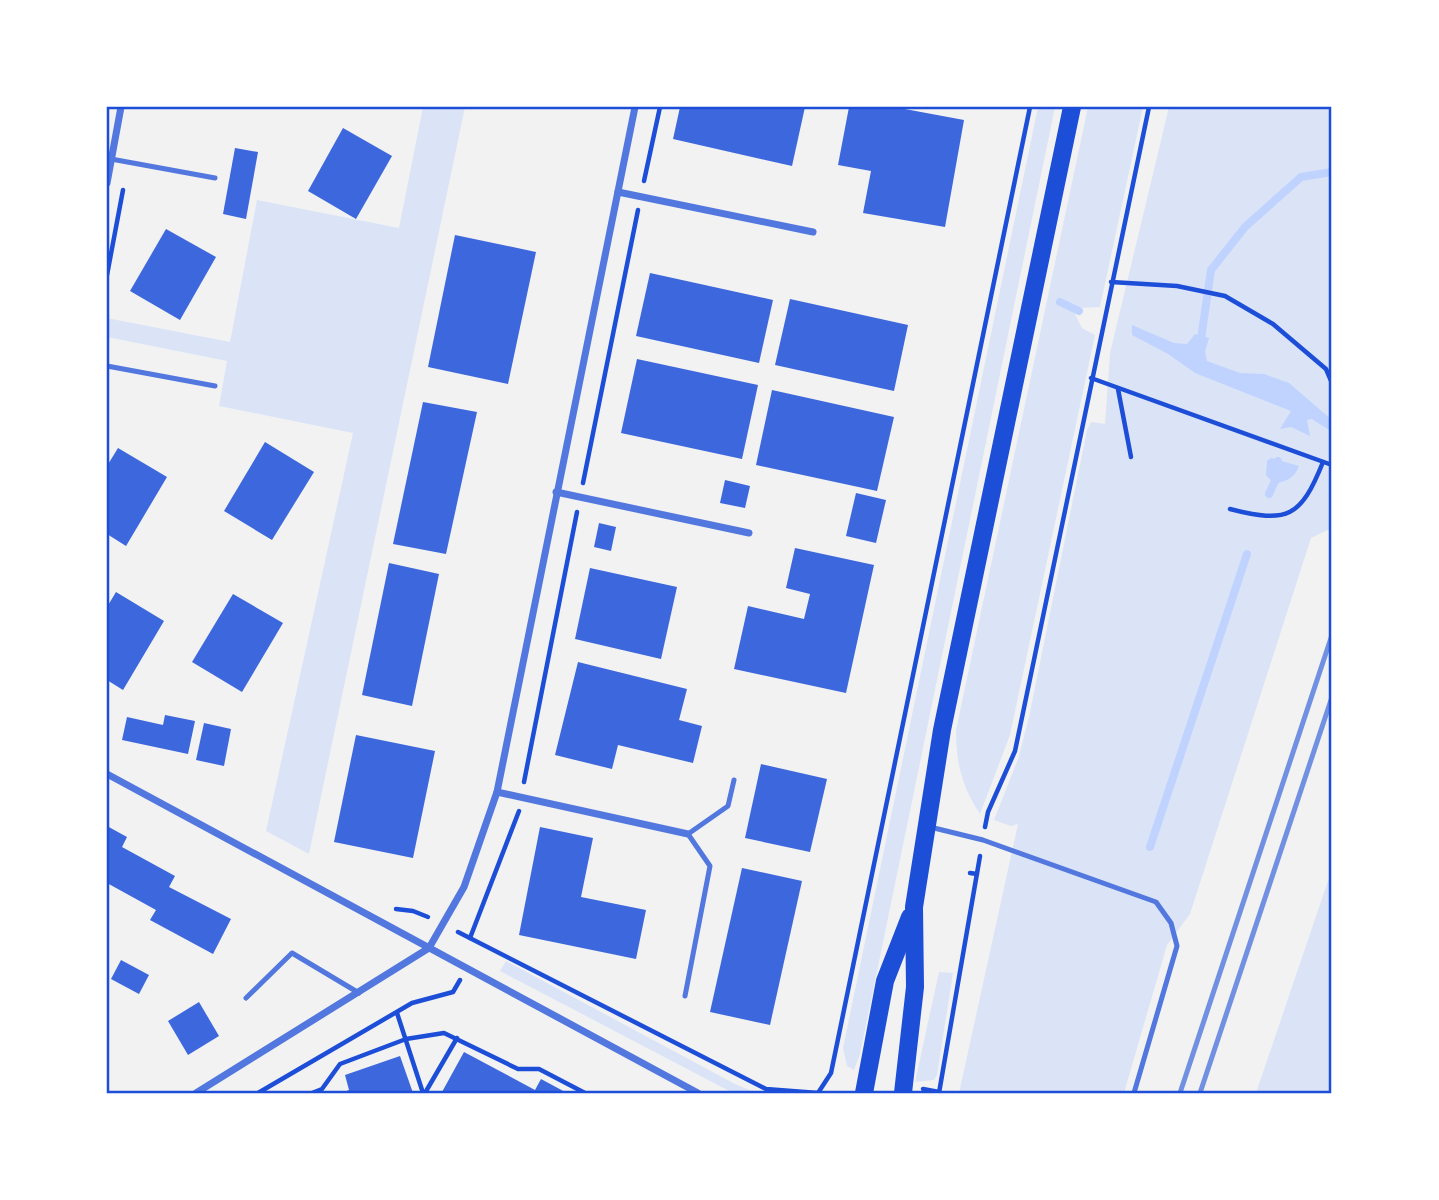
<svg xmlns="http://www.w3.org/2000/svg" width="1439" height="1200" viewBox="0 0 1439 1200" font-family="'Exo 2',sans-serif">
<rect width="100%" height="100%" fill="#f2f2f2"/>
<g fill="#dbe4f7">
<polygon points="423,107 465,107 309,854 266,831 353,433 219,406 227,361 107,337 107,318 230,342 257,200 399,228"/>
<polygon points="1038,107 1055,107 860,1054 854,1070 847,1066 843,1048"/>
<path d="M1088,107H1143L1100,307L1080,308L1075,314L1082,328L1095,335L1010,735L980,814C962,787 956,763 956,730Z"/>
<polygon points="1169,107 1332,107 1332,528 1311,538 1190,914 1167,945 1124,1093 959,1093 1018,824 1011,826 994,820 1018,759 1029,717 1087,430 1091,422 1105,424 1110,353"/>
<polygon points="1332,869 1332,1093 1256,1093"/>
<polygon points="506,961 735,1084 756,1093 733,1093 500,971"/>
<polygon points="939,972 953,973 937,1075 934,1080 915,1082"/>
</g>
<g fill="#bfd3fe">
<polygon points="1132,325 1174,343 1187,344 1195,334 1209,338 1205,352 1207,361 1240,373 1264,374 1289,383 1332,420 1332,432 1312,419 1307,420 1310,436 1291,427 1280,429 1291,411 1195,373 1168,354 1132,335"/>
<path d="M1271,458L1299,466C1294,479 1286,481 1274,484L1266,475L1267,461Z"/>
</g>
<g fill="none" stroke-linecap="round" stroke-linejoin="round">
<g stroke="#bfd3fe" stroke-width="8">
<polyline points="1060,302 1079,311"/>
<polyline points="1200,346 1211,270 1245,227 1301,177 1332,172"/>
<polyline points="1269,494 1279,472 1278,461"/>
<polyline points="1150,847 1247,554"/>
</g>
</g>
<g fill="#3d67dc">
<polygon points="680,107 805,107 792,166 673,139"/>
<polygon points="849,107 894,107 964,120 945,227 863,213 871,171 838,165"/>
<polygon points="343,128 392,156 356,219 308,191"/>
<polygon points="235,148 258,152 246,219 223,214"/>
<polygon points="166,229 216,257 180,320 130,291"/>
<polygon points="455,235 536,252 508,384 428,367"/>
<polygon points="650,273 773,300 759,363 636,336"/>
<polygon points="790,299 908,325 894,391 775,365"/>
<polygon points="637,359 758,385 742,459 621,433"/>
<polygon points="772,390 894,417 877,491 756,465"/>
<polygon points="423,402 477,412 446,554 393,544"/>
<polygon points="265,442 314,472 272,540 224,511"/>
<polygon points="118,448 167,477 126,546 107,534 107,466"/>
<polygon points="725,480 750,486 745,508 720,503"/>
<polygon points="856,493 886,500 876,543 846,536"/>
<polygon points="599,523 616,527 611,551 594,547"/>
<polygon points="795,548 874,565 846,693 734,669 748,606 804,619 810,594 786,588"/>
<polygon points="389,563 439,574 412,706 362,695"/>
<polygon points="590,568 677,587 661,659 575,639"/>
<polygon points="116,592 164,621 123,690 107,680 107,607"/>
<polygon points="233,594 283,623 242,692 192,662"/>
<polygon points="578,662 687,689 679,720 702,726 693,763 618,745 612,769 555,755"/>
<polygon points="165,715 195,721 188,754 122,740 127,717 163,725"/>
<polygon points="204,723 231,729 224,766 196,760"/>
<polygon points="356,735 435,751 413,858 334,842"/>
<polygon points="761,764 827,779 810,852 745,838"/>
<polygon points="107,826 127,837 122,847 175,876 169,887 231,919 213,954 150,920 156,910 107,883"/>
<polygon points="540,827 593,838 581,897 646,910 636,959 519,935"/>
<polygon points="742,868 802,881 770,1025 710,1012"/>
<polygon points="121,960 149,975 139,994 111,979"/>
<polygon points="199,1002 219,1036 188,1055 168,1021"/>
<polygon points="464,1052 535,1090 541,1079 567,1093 445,1093 442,1092"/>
<polygon points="400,1056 413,1093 341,1093 349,1090 345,1075"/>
</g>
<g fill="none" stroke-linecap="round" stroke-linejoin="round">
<g stroke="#1d4ed8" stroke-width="4.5">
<polyline points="644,181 660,107"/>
<polyline points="107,275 123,190"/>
<polyline points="1111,282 1177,286 1225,296 1273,324 1326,369 1332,383"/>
<polyline points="1091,378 1332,465"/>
<polyline points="1118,389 1131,457"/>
<polyline points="583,483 638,210"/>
<path d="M1230,509C1288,524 1301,517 1323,462"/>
<polyline points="524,782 577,512"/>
<polyline points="985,827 988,812 1015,751 1149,107"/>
<polyline points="970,873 977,874"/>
<polyline points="396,909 413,911 428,917"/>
<polyline points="458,932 766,1089 818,1093"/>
<polyline points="470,938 519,811"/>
<polyline points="397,1013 423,1093"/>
<polyline points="923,1089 939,1092"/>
<polyline points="258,1093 412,1003 453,992 460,980"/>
<polyline points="312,1093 322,1089 340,1064 406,1039 444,1033 518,1069 539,1069 585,1093"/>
<polyline points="425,1093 457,1038"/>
<polyline points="818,1093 831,1073 1030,107"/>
<polyline points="939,1093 980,856"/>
</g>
<g stroke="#5277de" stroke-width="5">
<polyline points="111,159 215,178"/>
<polyline points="107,366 215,386"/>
<polyline points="930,827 983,840 1156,902 1171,923 1177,946 1134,1093"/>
<polyline points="685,996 710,866 688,834 728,806 734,780"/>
<polyline points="246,998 292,953 359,993"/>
</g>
<g stroke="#5277de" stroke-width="7">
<polyline points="107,183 121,107"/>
<polyline points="618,192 813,232"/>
<polyline points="556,492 749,533"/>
<polyline points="107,774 698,1093"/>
<polyline points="497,792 688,834"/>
<polyline points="196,1093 429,948 464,887 497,792 635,107"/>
</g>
<g stroke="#1d4ed8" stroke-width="18">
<polyline points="864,1093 885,981 910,917"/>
<polyline points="903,1093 915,987 914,907 942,730 1072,107"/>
</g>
<g stroke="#7290e2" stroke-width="5">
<polyline points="1180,1093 1332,635"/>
<polyline points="1200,1093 1332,697"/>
</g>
</g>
<rect width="1439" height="1200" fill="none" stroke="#ffffff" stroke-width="217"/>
<rect x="108" y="108" width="1222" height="984" fill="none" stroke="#1d4ed8" stroke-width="2.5"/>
</svg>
